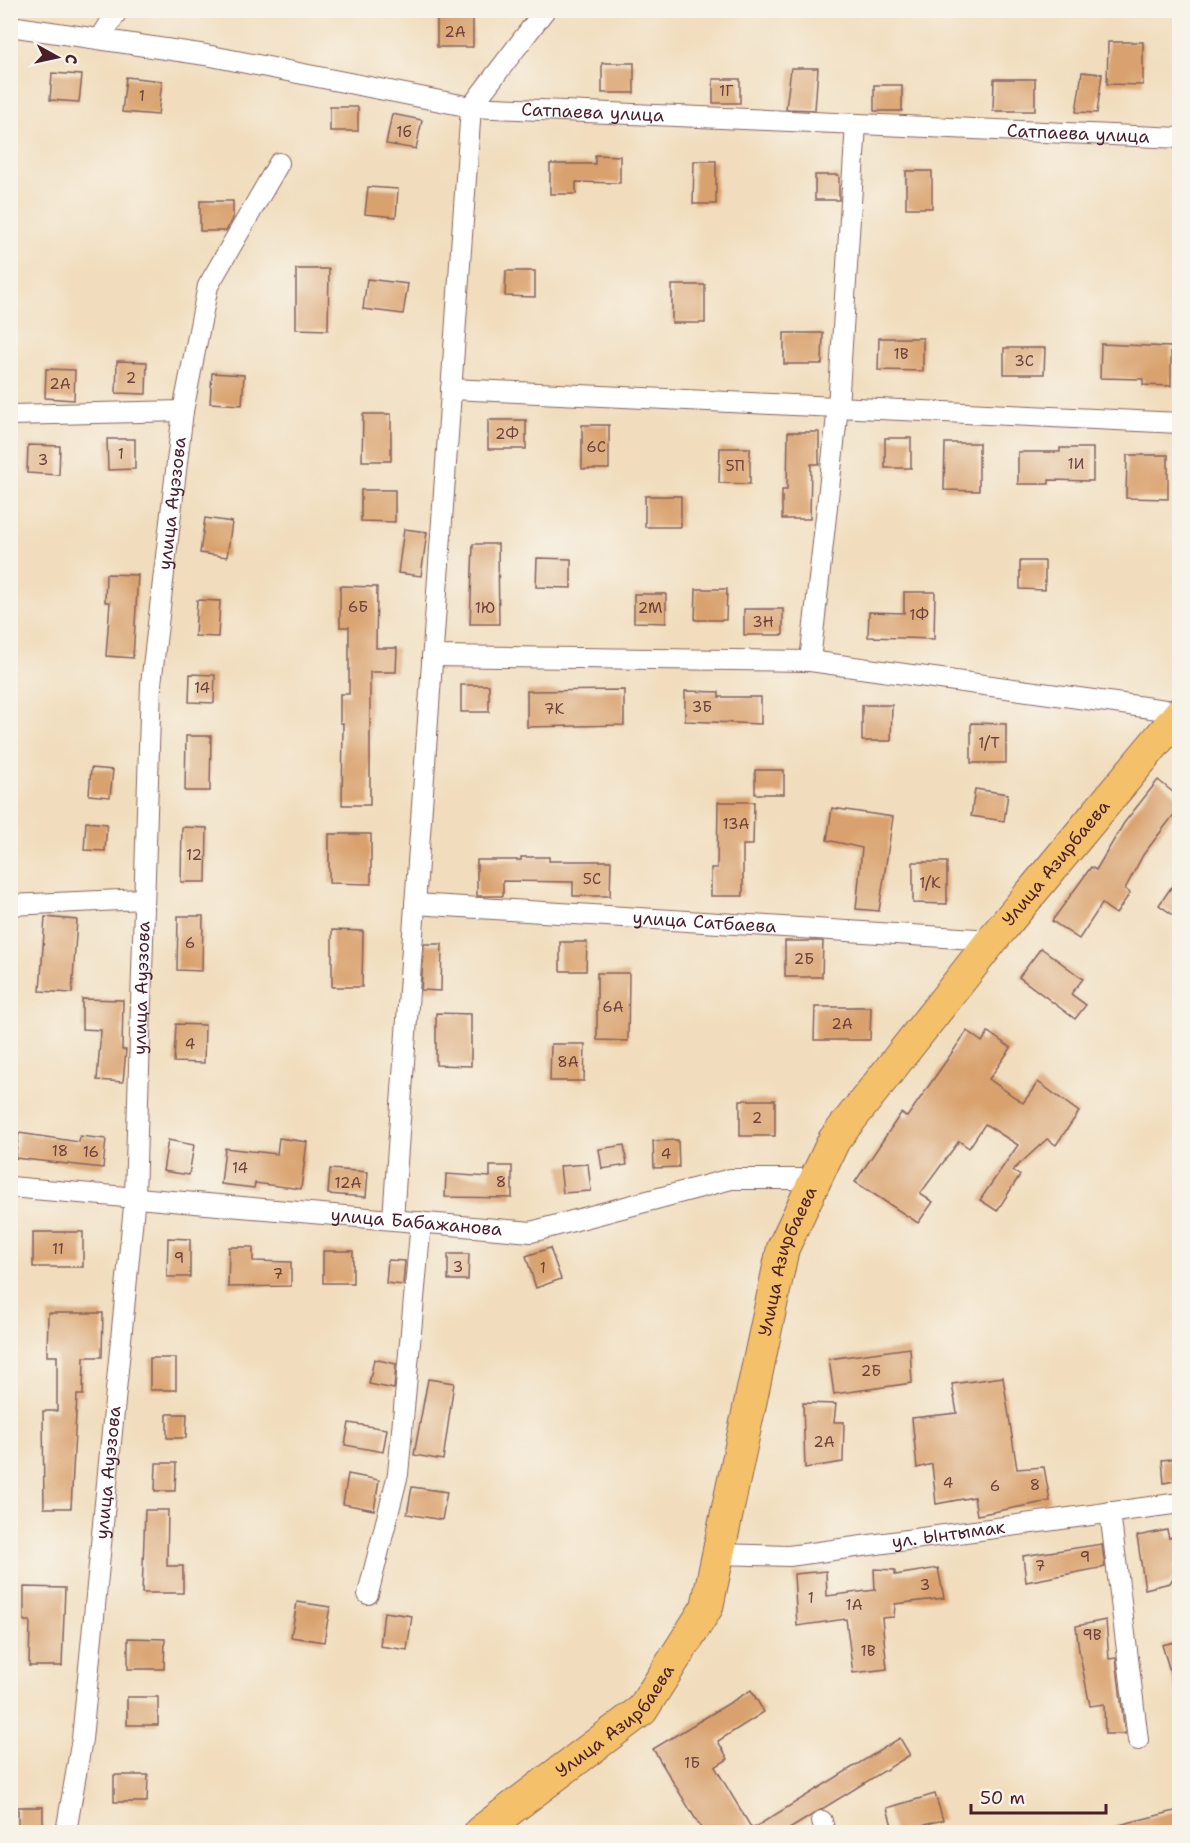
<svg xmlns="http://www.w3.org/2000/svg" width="1190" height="1843" viewBox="0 0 1190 1843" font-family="'Shantell Sans',sans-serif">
<rect width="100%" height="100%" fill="#f7f3e8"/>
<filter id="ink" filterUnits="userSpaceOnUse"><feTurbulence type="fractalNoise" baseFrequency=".0167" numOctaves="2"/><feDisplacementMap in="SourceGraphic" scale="12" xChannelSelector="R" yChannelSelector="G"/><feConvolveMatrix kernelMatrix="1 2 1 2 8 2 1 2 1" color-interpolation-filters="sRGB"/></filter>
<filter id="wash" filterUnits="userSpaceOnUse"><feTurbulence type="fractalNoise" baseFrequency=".008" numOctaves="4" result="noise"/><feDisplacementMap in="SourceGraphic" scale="24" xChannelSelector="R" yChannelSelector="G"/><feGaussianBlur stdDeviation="1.35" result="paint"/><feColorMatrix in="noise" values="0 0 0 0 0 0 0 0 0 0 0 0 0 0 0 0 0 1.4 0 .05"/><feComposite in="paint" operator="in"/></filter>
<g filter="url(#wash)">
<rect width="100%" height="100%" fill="#f1ddbd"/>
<g id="blocks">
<g fill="#d9a16d">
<rect x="437" y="18" width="36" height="29"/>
<polygon points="1108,42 1143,42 1143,85 1107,84"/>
<rect x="602" y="63" width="32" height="30"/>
<polygon points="791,68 818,68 815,110 786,109"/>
<polygon points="1082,72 1102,74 1097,113 1076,112"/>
<polygon points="52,73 82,75 79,102 50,100"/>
<polygon points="126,77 162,81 158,115 122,112"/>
<rect x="713" y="79" width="27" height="24"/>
<polygon points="994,79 1035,79 1035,111 993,111"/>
<rect x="874" y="85" width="28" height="26"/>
<rect x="330" y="107" width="28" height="24"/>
<polygon points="392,114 422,120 416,149 386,144"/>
<polygon points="595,155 620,156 620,183 576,182 576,194 550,194 550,164 595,164"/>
<polygon points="694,161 716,161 716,204 693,204"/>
<rect x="906" y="171" width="26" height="37"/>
<rect x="815" y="175" width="24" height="25"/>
<polygon points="368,187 398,189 396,217 365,214"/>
<polygon points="200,201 233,201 233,218 226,231 200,231"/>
<polygon points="296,269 329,269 328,330 296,329"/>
<polygon points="506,271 535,271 535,297 505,296"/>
<polygon points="367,279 408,284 403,314 363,309"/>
<rect x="672" y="285" width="33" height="38"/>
<polygon points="784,333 823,333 822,364 784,364"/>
<polygon points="879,338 923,338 923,371 878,370"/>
<polygon points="1101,344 1171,347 1171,386 1143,385 1143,379 1100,378"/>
<polygon points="1004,348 1045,348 1044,374 1004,374"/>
<polygon points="117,361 147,362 146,394 116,393"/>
<polygon points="46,369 75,370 74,400 45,398"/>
<polygon points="212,373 244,375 242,405 210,403"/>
<polygon points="363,414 391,414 391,461 362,461"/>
<rect x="488" y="420" width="38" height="29"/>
<rect x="582" y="425" width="27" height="44"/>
<polygon points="788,432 819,432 819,464 811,464 810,519 782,519 782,490 787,490"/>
<rect x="885" y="438" width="26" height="30"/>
<polygon points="107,439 135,439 135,469 108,470"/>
<polygon points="945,443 979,443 979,491 944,490"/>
<polygon points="28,445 60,446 59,475 27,473"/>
<polygon points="720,448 750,448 750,484 719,483"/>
<polygon points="1060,448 1093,448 1093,481 1049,480 1049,484 1018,484 1018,452 1060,452"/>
<polygon points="1127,455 1168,455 1168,499 1126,498"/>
<polygon points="361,490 395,490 395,522 361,521"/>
<rect x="645" y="496" width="36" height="31"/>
<polygon points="205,518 232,522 227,557 200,553"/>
<polygon points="404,529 427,532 421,576 398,573"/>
<polygon points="473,544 498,544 499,624 470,624"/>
<polygon points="537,558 571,559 571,588 536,587"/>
<polygon points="1020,561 1045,561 1045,590 1020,589"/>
<polygon points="106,574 138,575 133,658 106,656 110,602 105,602"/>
<polygon points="340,586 377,587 376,648 397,648 396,672 370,672 370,805 342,805 343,723 340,723 340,694 349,694 349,627 340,627"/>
<polygon points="696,589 727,589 726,620 695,620"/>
<polygon points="904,592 935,592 934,639 868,637 869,612 904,613"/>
<polygon points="634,594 666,594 666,623 634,622"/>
<polygon points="197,600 220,601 218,637 195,636"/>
<rect x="744" y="609" width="39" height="26"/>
<polygon points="190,674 215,675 214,703 189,702"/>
<rect x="461" y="685" width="28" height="27"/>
<polygon points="624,690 624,725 527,727 527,691"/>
<polygon points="685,691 719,692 719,697 761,697 761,724 685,721"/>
<polygon points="862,705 892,705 891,741 862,741"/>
<polygon points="971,723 1006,724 1006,763 971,763"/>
<polygon points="186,736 211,736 210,791 185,791"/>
<polygon points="91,768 113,770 110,797 89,795"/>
<rect x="755" y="770" width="29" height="24"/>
<polygon points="1158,780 1179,797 1179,808 1143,855 1125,889 1130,893 1116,914 1102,904 1079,939 1052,921 1091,867 1096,870 1124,823"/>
<polygon points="975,789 1008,794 1004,821 971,816"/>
<polygon points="718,802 754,802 753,845 743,845 743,896 711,896 711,868 717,868"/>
<polygon points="832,808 893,817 879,911 856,909 862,848 827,840"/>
<polygon points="86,822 107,824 105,851 84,850"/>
<polygon points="182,827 207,828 206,882 181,882"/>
<polygon points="329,834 371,834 371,884 329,883"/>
<polygon points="521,857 549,857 549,861 611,861 610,896 573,896 573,882 503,881 503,896 477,896 477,860 521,860"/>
<polygon points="913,862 947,862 947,904 913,903"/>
<polygon points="1179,876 1179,919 1159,905"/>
<polygon points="178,916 203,916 202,971 177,970"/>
<polygon points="45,917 77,920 72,993 40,991"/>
<polygon points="332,930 363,931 362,987 332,987"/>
<polygon points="785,941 823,941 822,977 785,977"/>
<polygon points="560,942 587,942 586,971 560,971"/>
<polygon points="424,944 442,944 441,991 421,990"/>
<polygon points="1041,948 1083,979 1071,994 1086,1005 1075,1019 1019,977"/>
<polygon points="597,973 629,973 628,1041 597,1040"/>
<polygon points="82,999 123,1000 122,1050 126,1050 123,1082 97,1080 101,1030 82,1029"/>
<polygon points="815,1007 871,1007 870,1040 814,1040"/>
<polygon points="436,1013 471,1014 471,1066 436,1065"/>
<polygon points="176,1024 205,1025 204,1063 174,1062"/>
<polygon points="967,1031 982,1042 988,1032 1011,1048 989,1079 1023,1103 1038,1082 1079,1112 1056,1145 1047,1139 1012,1171 1020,1175 997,1211 980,1200 1018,1145 985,1124 969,1148 959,1141 920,1194 933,1202 918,1223 855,1182 901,1113 907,1117"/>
<polygon points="551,1044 585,1044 584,1081 550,1081"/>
<rect x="740" y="1100" width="35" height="36"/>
<polygon points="19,1133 79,1142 80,1136 106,1139 103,1168 15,1158"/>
<polygon points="279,1138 307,1142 301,1189 255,1183 254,1188 221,1184 225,1148 277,1154"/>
<polygon points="168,1140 194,1145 189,1175 163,1171"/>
<polygon points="678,1140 679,1167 654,1168 653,1141"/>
<polygon points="624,1145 627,1165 602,1169 599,1149"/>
<polygon points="588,1164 591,1191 563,1193 560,1166"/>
<polygon points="490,1166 512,1166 512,1198 445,1197 446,1174 490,1177"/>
<polygon points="330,1169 368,1172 366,1197 328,1194"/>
<rect x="33" y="1232" width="50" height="35"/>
<polygon points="168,1238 190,1239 190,1277 167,1277"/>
<polygon points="229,1247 253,1247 253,1261 291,1262 291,1286 228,1287"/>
<polygon points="550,1248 561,1279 536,1288 526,1256"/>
<rect x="323" y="1251" width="30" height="32"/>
<polygon points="448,1254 469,1254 468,1280 448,1280"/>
<polygon points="388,1260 405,1261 403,1285 386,1283"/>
<polygon points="48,1313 103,1313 102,1357 84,1357 83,1395 77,1395 71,1508 44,1508 43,1411 57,1411 57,1356 47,1356"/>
<polygon points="910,1348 912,1383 834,1394 829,1359"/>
<rect x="150" y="1358" width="26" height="32"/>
<polygon points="374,1359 396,1364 394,1389 369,1384"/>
<polygon points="1003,1377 1017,1469 1044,1467 1050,1501 977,1515 974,1497 936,1504 932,1464 917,1468 912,1418 957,1413 952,1384"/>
<polygon points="428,1379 454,1383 443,1460 414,1455"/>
<polygon points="803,1403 836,1404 834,1422 844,1422 843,1462 805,1468"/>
<polygon points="167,1414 187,1414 186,1438 167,1438"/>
<polygon points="349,1423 387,1429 383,1452 345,1445"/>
<polygon points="1179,1458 1179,1480 1164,1483 1162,1460"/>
<polygon points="156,1463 176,1463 175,1491 155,1491"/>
<polygon points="348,1474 379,1480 374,1510 343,1504"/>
<polygon points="412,1487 447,1492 442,1520 407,1514"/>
<polygon points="145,1510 168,1510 167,1566 183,1566 183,1593 142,1593"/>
<polygon points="1167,1530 1169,1538 1179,1536 1179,1564 1174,1566 1175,1575 1170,1583 1145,1589 1137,1536"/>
<polygon points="1102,1544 1105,1567 1026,1582 1023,1556"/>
<polygon points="938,1568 944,1598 895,1604 894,1617 882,1618 887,1669 853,1673 846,1619 797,1626 794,1574 826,1571 827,1596 875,1590 874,1569 895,1570 895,1575"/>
<polygon points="24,1587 65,1588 62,1666 29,1666 30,1621 24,1621"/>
<polygon points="297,1602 330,1607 324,1642 291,1637"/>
<polygon points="384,1612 412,1616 407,1650 380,1646"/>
<polygon points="1106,1620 1109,1659 1116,1658 1125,1734 1105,1734 1104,1704 1090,1706 1079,1651 1076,1626"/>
<polygon points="128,1638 165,1639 164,1669 128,1669"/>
<polygon points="1179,1641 1179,1690 1176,1691 1162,1645"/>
<polygon points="751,1690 764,1712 718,1741 728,1759 715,1767 752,1829 900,1738 910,1755 783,1833 704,1833 653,1749"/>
<rect x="127" y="1697" width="31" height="28"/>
<polygon points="114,1775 148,1775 147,1802 114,1802"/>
<polygon points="935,1794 943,1820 894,1833 887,1808"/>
<rect x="18" y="1807" width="25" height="26"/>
<polygon points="1179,1810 1179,1827 1156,1833 1112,1833 1111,1827"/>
</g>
</g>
</g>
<g filter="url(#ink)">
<use href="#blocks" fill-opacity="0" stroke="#84625e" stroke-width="1.5"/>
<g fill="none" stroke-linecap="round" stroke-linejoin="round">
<g stroke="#84625e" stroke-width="22">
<g id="street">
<path id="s1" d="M10,26L206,55L471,107L1180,138"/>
<polyline points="100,39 118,10"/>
<polyline points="451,389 1180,423"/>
<polyline points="10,415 183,411"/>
<polyline points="432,656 810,661 1180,712"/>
<polyline points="810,661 838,407 856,124"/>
<path id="s2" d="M415,904L992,940"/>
<polyline points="10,905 144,899"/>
<path id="s3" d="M10,1187L531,1232L731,1179H816"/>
<polyline points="393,1219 471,107 545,10"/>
<polyline points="1110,1512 1138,1740"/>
<path id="s4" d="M718,1554L789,1556L1180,1503"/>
<polyline points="368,1594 398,1474 421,1222"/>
<polyline points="822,1821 825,1832"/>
<path id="s5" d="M66,1832L82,1739L135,1196L151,684L183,411L208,286L279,163"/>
</g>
</g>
<g stroke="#84625e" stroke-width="34">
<g id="primary">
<path id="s6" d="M480,1832L642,1710L707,1607L783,1248L834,1140L992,940L1180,713"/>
</g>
</g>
<use href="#street" stroke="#fff" stroke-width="20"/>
<use href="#primary" stroke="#f4c16a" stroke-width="32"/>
</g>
</g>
<g text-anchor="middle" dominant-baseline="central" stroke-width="6" stroke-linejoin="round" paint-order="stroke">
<g font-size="15" fill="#6e403c">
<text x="455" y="32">2А</text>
<text x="726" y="91">1Г</text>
<text x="142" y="96">1</text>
<text x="404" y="132">1б</text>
<text x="901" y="354">1В</text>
<text x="1024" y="361">3С</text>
<text x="131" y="378">2</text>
<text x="60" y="384">2А</text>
<text x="507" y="434">2Ф</text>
<text x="596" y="447">6С</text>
<text x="121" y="454">1</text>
<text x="43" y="460">3</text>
<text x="1076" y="464">1И</text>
<text x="735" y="466">5П</text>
<text x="358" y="607">6Б</text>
<text x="485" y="608">1Ю</text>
<text x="650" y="608">2M</text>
<text x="919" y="615">1Ф</text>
<text x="763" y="622">3H</text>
<text x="202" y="688">14</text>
<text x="702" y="707">3Б</text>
<text x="554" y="709">7К</text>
<text x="989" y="743">1/Т</text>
<text x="736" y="824">13А</text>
<text x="194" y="855">12</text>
<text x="592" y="879">5С</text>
<text x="930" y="883">1/К</text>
<text x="190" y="943">6</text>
<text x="804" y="959">2Б</text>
<text x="613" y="1007">6А</text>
<text x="842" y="1024">2А</text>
<text x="190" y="1044">4</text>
<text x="568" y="1062">8А</text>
<text x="757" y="1118">2</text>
<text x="60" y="1151">18</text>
<text x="91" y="1152">16</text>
<text x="666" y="1154">4</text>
<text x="240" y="1168">14</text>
<text x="501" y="1182">8</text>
<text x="348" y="1183">12А</text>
<text x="58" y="1249">11</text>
<text x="179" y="1258">9</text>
<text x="458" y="1267">3</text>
<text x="543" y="1268">1</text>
<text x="278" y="1274">7</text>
<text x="871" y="1371">2Б</text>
<text x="824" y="1442">2А</text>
<text x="948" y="1483">4</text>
<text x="1035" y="1485">8</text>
<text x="995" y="1486">6</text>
<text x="1085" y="1557">9</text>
<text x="1040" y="1566">7</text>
<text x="925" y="1585">3</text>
<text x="811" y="1598">1</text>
<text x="854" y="1605">1А</text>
<text x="1092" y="1635">9В</text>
<text x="868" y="1651">1В</text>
<text x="692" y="1763">1Б</text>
</g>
<g font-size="18" fill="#4a1f2b" stroke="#f7f3e8">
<text stroke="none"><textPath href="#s1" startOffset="590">Сатпаева улица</textPath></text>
<text stroke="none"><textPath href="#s1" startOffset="1076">Сатпаева улица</textPath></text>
<text stroke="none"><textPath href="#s5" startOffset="1334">улица Ауэзова</textPath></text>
<text stroke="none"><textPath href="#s6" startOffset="1166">Улица Азирбаева</textPath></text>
<text stroke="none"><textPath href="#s2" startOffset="290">улица Сатбаева</textPath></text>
<text stroke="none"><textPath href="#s5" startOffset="848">улица Ауэзова</textPath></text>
<text stroke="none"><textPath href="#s3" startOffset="408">улица Бабажанова</textPath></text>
<text stroke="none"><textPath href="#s6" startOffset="680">Улица Азирбаева</textPath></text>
<text stroke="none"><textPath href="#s5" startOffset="362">улица Ауэзова</textPath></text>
<text stroke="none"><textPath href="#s4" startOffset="232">ул. Ынтымак</textPath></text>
<text stroke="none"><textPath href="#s6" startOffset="176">Улица Азирбаева</textPath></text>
</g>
</g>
<rect width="1190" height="1843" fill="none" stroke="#f7f3e8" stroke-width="36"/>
<g transform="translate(57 57) rotate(98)" stroke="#f7f3e8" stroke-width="4.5" paint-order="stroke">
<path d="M0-4.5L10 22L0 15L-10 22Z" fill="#4a1f2b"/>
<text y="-9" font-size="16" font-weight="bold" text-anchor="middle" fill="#4a1f2b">С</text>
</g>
<path d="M971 1804v9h135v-9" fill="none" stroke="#4a1f2b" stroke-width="3"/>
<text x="980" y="1804" font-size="18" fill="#4a1f2b" stroke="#f7f3e8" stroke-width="4.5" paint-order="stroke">50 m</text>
</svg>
